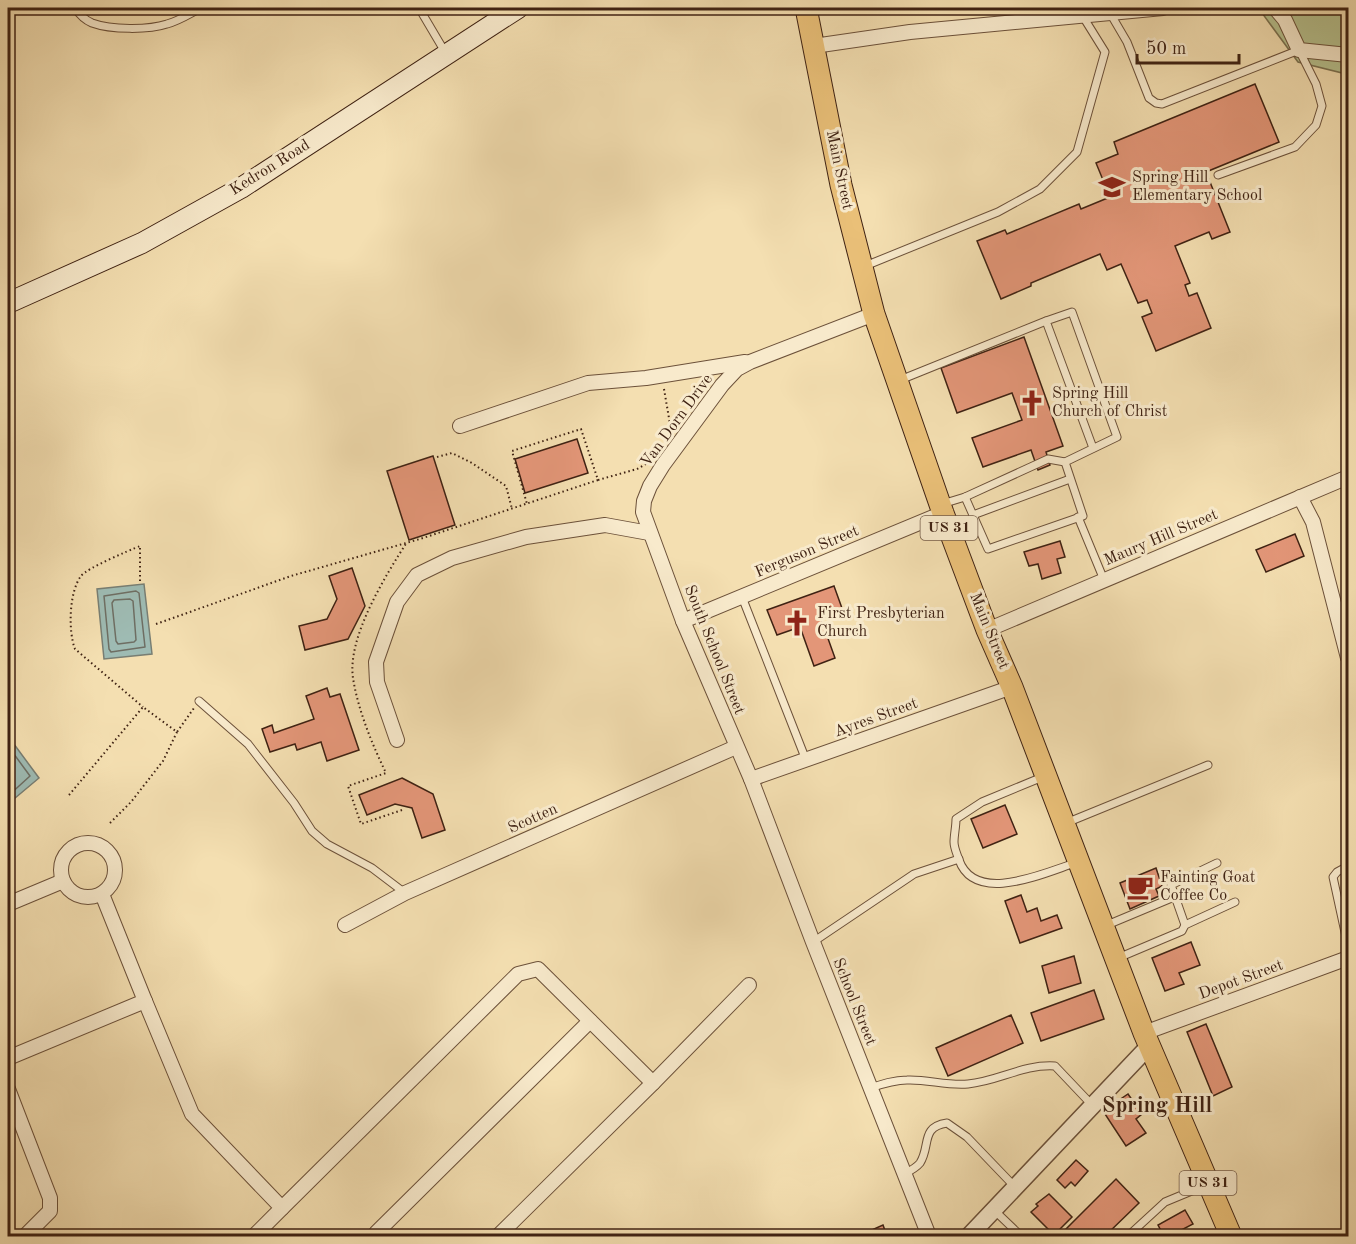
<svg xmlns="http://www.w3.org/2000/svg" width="1356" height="1244" viewBox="0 0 1356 1244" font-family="'Old Standard TT',serif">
<rect width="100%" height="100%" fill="#f4dfb1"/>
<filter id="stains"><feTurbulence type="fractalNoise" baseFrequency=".00333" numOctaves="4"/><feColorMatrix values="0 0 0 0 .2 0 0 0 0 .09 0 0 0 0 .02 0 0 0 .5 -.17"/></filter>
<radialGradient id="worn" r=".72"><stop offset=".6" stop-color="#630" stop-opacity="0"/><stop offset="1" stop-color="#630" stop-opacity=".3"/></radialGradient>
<polygon fill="#b7c28f" stroke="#7b7251" stroke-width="1.5" points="1261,8 1348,8 1348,79 1346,74 1298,62 1262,13"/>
<g fill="#9ebbb3" stroke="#787e73" stroke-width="1.5">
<polygon points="144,584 152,654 104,659 97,589"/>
<polygon points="8,736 39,778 8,804"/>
</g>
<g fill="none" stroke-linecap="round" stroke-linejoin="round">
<g stroke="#6e6e63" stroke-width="1.5">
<polygon points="136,591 139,593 145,647 111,652 109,649 104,596"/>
<polygon points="130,599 133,601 136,640 134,642 118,644 116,641 112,603 114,600"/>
<polyline points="8,746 30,776 8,796"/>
</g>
</g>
<g fill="#e39678" stroke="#3f2213" stroke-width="1.5">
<polygon points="1255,84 1279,142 1206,172 1230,232 1212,239 1209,232 1175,246 1190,283 1185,285 1189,296 1197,293 1211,328 1156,351 1142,317 1152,313 1147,300 1138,303 1121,264 1107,270 1100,254 1031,283 1031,286 1001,299 977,241 1005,230 1007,234 1079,204 1081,209 1110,197 1096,163 1118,154 1114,142"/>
<polygon points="1024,337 1063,446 1046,452 1050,465 1038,470 1031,450 983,467 972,438 1022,420 1012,393 957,413 941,368"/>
<polygon points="577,439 588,473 525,493 515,459"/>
<polygon points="433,456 455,525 409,540 387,471"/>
<polygon points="1295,534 1304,556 1266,572 1256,550"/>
<polygon points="1060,541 1065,557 1057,559 1061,573 1042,579 1038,564 1029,566 1024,552"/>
<polygon points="352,568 365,606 348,639 305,650 299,626 327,619 337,599 329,576"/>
<polygon points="834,586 843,611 821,619 835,658 814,666 800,627 777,635 767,610"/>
<polygon points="327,688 330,697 340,694 359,750 327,761 321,742 297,750 295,744 270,752 262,729 272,725 274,733 314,719 306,696"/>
<polygon points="402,778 433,794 445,830 422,838 412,808 395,804 367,815 359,795"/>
<polygon points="1005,805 1017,834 983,848 971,819"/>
<polygon points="1156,868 1162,886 1156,889 1159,896 1130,909 1120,883"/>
<polygon points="1021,895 1027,912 1037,908 1041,921 1057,915 1062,928 1020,943 1005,901"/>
<polygon points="1191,942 1200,965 1179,973 1184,984 1165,991 1152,958"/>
<polygon points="1074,956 1081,983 1049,993 1042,966"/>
<polygon points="1094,990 1104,1019 1041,1041 1031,1013"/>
<polygon points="1011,1015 1023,1043 948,1076 936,1048"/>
<polygon points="1206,1024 1232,1087 1213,1096 1187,1032"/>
<polygon points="1128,1094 1142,1114 1136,1119 1146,1133 1126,1146 1103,1111"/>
<polygon points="1076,1160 1088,1171 1075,1186 1071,1182 1065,1188 1057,1180"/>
<polygon points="1116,1179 1139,1203 1105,1236 1059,1236"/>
<polygon points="1049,1194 1072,1217 1054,1235 1031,1212 1038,1206 1036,1204"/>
<polygon points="1185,1210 1193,1224 1170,1236 1164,1236 1158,1225"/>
<polygon points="883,1225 887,1236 869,1236 867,1232"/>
</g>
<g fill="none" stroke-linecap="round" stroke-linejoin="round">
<g stroke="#6c513a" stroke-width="9">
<g id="service">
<path d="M75,8C79,14 85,20 92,23C111,30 149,30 167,24C179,21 191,13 201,8"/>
<polyline points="419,8 445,52"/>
<polyline points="1110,13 1127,42 1149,98 1156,103 1162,104 1299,50 1316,84 1322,106 1316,125 1295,147 1218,175"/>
<polyline points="865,266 998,212 1040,189 1077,152 1105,52 1082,15"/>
<polyline points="900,380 1046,321"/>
<polyline points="965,497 988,549 1083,516 1065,462 1117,437 1072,312 1046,321 1093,448"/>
<polyline points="942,504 965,497 1048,459 1065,462"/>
<polyline points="973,515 1070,479"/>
<polyline points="1078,517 1104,580"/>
<polyline points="742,597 806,760"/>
<polyline points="199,701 248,744 294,803 312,831 327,844 372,868 405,893"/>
<path d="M1045,776L982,802L956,819C956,827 954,835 954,842C954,848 957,854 959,860C975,905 1044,873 1075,863"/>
<polyline points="1066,823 1208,765"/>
<polyline points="1348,866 1337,872 1333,877 1348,946"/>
<polyline points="1107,925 1174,897"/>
<polyline points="1185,925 1171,885 1217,863"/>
<polyline points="813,942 914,874 959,859"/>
<polyline points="1118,958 1182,931 1185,925 1235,902"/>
<path d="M870,1088C882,1084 894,1080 907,1080C927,1079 947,1086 968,1084C999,1081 1023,1064 1055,1066L1093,1106"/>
<path d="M904,1174C910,1171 916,1168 920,1163C931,1146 920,1127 947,1123L967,1137L1015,1187"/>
<polyline points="995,1211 1021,1236"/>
<polyline points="1128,1236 1165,1202 1206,1185"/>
</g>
</g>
<g stroke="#6c513a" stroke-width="16">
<g id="minor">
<polyline points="1275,8 1285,20 1299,50 1348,55"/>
<polyline points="814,46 910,32 1163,8"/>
<polyline points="874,314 750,362 737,369 722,385 663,465 650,486 644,501 643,512 683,621 751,779 813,942 929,1236"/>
<polyline points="460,426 588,383 646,378 745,362"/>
<polyline points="1300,497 1313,522 1348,658"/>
<polyline points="683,621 943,513"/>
<polyline points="987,630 1348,477"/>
<polyline points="397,740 377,682 376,662 397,602 417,575 452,558 526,537 605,525 649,533"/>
<polyline points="751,779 1012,687"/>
<circle cx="88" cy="870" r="27"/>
<polyline points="8,904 63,881"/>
<polyline points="345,925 405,893 736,747"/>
<polyline points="145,1001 192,1114 282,1208 254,1236"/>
<polyline points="1144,1033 1348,958"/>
<polyline points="8,1058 145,1001 102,894"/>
<polyline points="8,1089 50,1198 50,1211 25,1236"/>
<polyline points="282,1208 518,974 538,969 653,1083"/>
<polyline points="379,1236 376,1233 590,1021"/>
<polyline points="498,1236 653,1083 749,985"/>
</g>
</g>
<g stroke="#6c513a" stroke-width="19">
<polyline id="tertiary" points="969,1236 1150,1045"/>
</g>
<g stroke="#3f2213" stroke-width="22">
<polyline id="secondary" points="8,303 142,243 241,188 518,8"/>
</g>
<g stroke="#3f2213" stroke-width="23">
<polyline id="primary" points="806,8 841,185 874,314 943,513 987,630 1012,687 1144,1033 1231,1236"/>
</g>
<g stroke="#3f2213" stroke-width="2" stroke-dasharray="1.5 3" stroke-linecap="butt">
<polyline points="664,389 670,424 668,433"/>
<polyline points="437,457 452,453 472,463 506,486 512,509"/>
<polyline points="598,480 637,469 646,464"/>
<path d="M140,581V546C128,551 87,568 81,576C69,592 68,631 75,649L143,707"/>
<polyline points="156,624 291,576 420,539 598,480 581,429 512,451 527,504"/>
<polyline points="69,795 143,707 177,732 194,708"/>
<path d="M402,810L361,824L348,786L386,773C372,744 358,710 353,678C347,637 386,575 407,542"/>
<polyline points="110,823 131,802 163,761 177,732"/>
</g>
<use href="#service" stroke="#f8eacc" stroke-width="7"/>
<use href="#minor" stroke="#f8eacc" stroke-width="14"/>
<use href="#tertiary" stroke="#f8eacc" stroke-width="16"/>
<use href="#secondary" stroke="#f8eacc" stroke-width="20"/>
<use href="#primary" stroke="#eac078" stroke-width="21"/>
</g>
<defs>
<g id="school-bare" transform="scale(2.07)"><path d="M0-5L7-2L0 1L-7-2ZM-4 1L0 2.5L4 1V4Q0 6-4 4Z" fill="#8f2418" stroke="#f8eacc" stroke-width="2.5" paint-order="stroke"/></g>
<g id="church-bare" transform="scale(2.07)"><path d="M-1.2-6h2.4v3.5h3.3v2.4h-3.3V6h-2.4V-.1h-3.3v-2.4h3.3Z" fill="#8f2418" stroke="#f8eacc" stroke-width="2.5" paint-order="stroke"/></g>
<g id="cafe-bare" transform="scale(2.07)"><path d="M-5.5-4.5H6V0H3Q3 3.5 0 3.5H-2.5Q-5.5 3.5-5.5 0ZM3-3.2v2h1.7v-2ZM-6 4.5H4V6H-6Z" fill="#8f2418" stroke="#f8eacc" stroke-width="2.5" paint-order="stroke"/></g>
</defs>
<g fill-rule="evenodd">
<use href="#school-bare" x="1112" y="187"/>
<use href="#church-bare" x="1032" y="403"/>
<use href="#church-bare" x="797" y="623"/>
<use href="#cafe-bare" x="1140" y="887"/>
</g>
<g text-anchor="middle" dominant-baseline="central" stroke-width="6" stroke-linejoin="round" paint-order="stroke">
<g fill="#f8eacc" stroke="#765e4a" stroke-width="1.5">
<rect x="920.5" y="516" width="57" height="24" rx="4.5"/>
<rect x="1179.5" y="1171" width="57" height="24" rx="4.5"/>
</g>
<g font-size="15" font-weight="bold" fill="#3f2213">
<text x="949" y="528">US 31</text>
<text x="1208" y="1183">US 31</text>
</g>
<g font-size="16" fill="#3f2213" stroke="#f8eacc">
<text transform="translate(270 168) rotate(-32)">Kedron Road</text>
<text transform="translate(839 170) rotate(78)">Main Street</text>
<text transform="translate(677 421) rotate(-54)">Van Dorn Drive</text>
<text transform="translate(1161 538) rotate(-23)">Maury Hill Street</text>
<text transform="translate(807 552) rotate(-23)">Ferguson Street</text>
<text transform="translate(989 631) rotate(68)">Main Street</text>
<text transform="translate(714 650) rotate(68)">South School Street</text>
<text transform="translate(876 718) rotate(-20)">Ayres Street</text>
<text transform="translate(533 819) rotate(-24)">Scotten</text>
<text transform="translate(1241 980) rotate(-20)">Depot Street</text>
<text transform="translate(854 1002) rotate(68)">School Street</text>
</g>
<g font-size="16" fill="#3f2213" stroke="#f8eacc" text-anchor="start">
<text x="1132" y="178">Spring Hill<tspan x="1132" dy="18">Elementary School</tspan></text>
<text x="1052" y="394">Spring Hill<tspan x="1052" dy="18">Church of Christ</tspan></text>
<text x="817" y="614">First Presbyterian<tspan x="817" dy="18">Church</tspan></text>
<text x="1160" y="878">Fainting Goat<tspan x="1160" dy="18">Coffee Co</tspan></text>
</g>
<g font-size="22" font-weight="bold" fill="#3f2213" stroke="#f8eacc">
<text x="1157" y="1106">Spring Hill</text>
</g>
</g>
<rect width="1356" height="1244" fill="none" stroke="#f4dfb1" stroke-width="30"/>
<rect x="9" y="9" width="1338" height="1226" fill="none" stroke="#3f2213" stroke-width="3"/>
<rect x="15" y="15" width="1326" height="1214" fill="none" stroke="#3f2213" stroke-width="1.5"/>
<path d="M1137 54v9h102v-9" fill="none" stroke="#3f2213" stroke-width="3"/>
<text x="1146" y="54" font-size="18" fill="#3f2213" stroke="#f8eacc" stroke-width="4.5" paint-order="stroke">50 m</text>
<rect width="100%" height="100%" filter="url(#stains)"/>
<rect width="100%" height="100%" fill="url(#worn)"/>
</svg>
